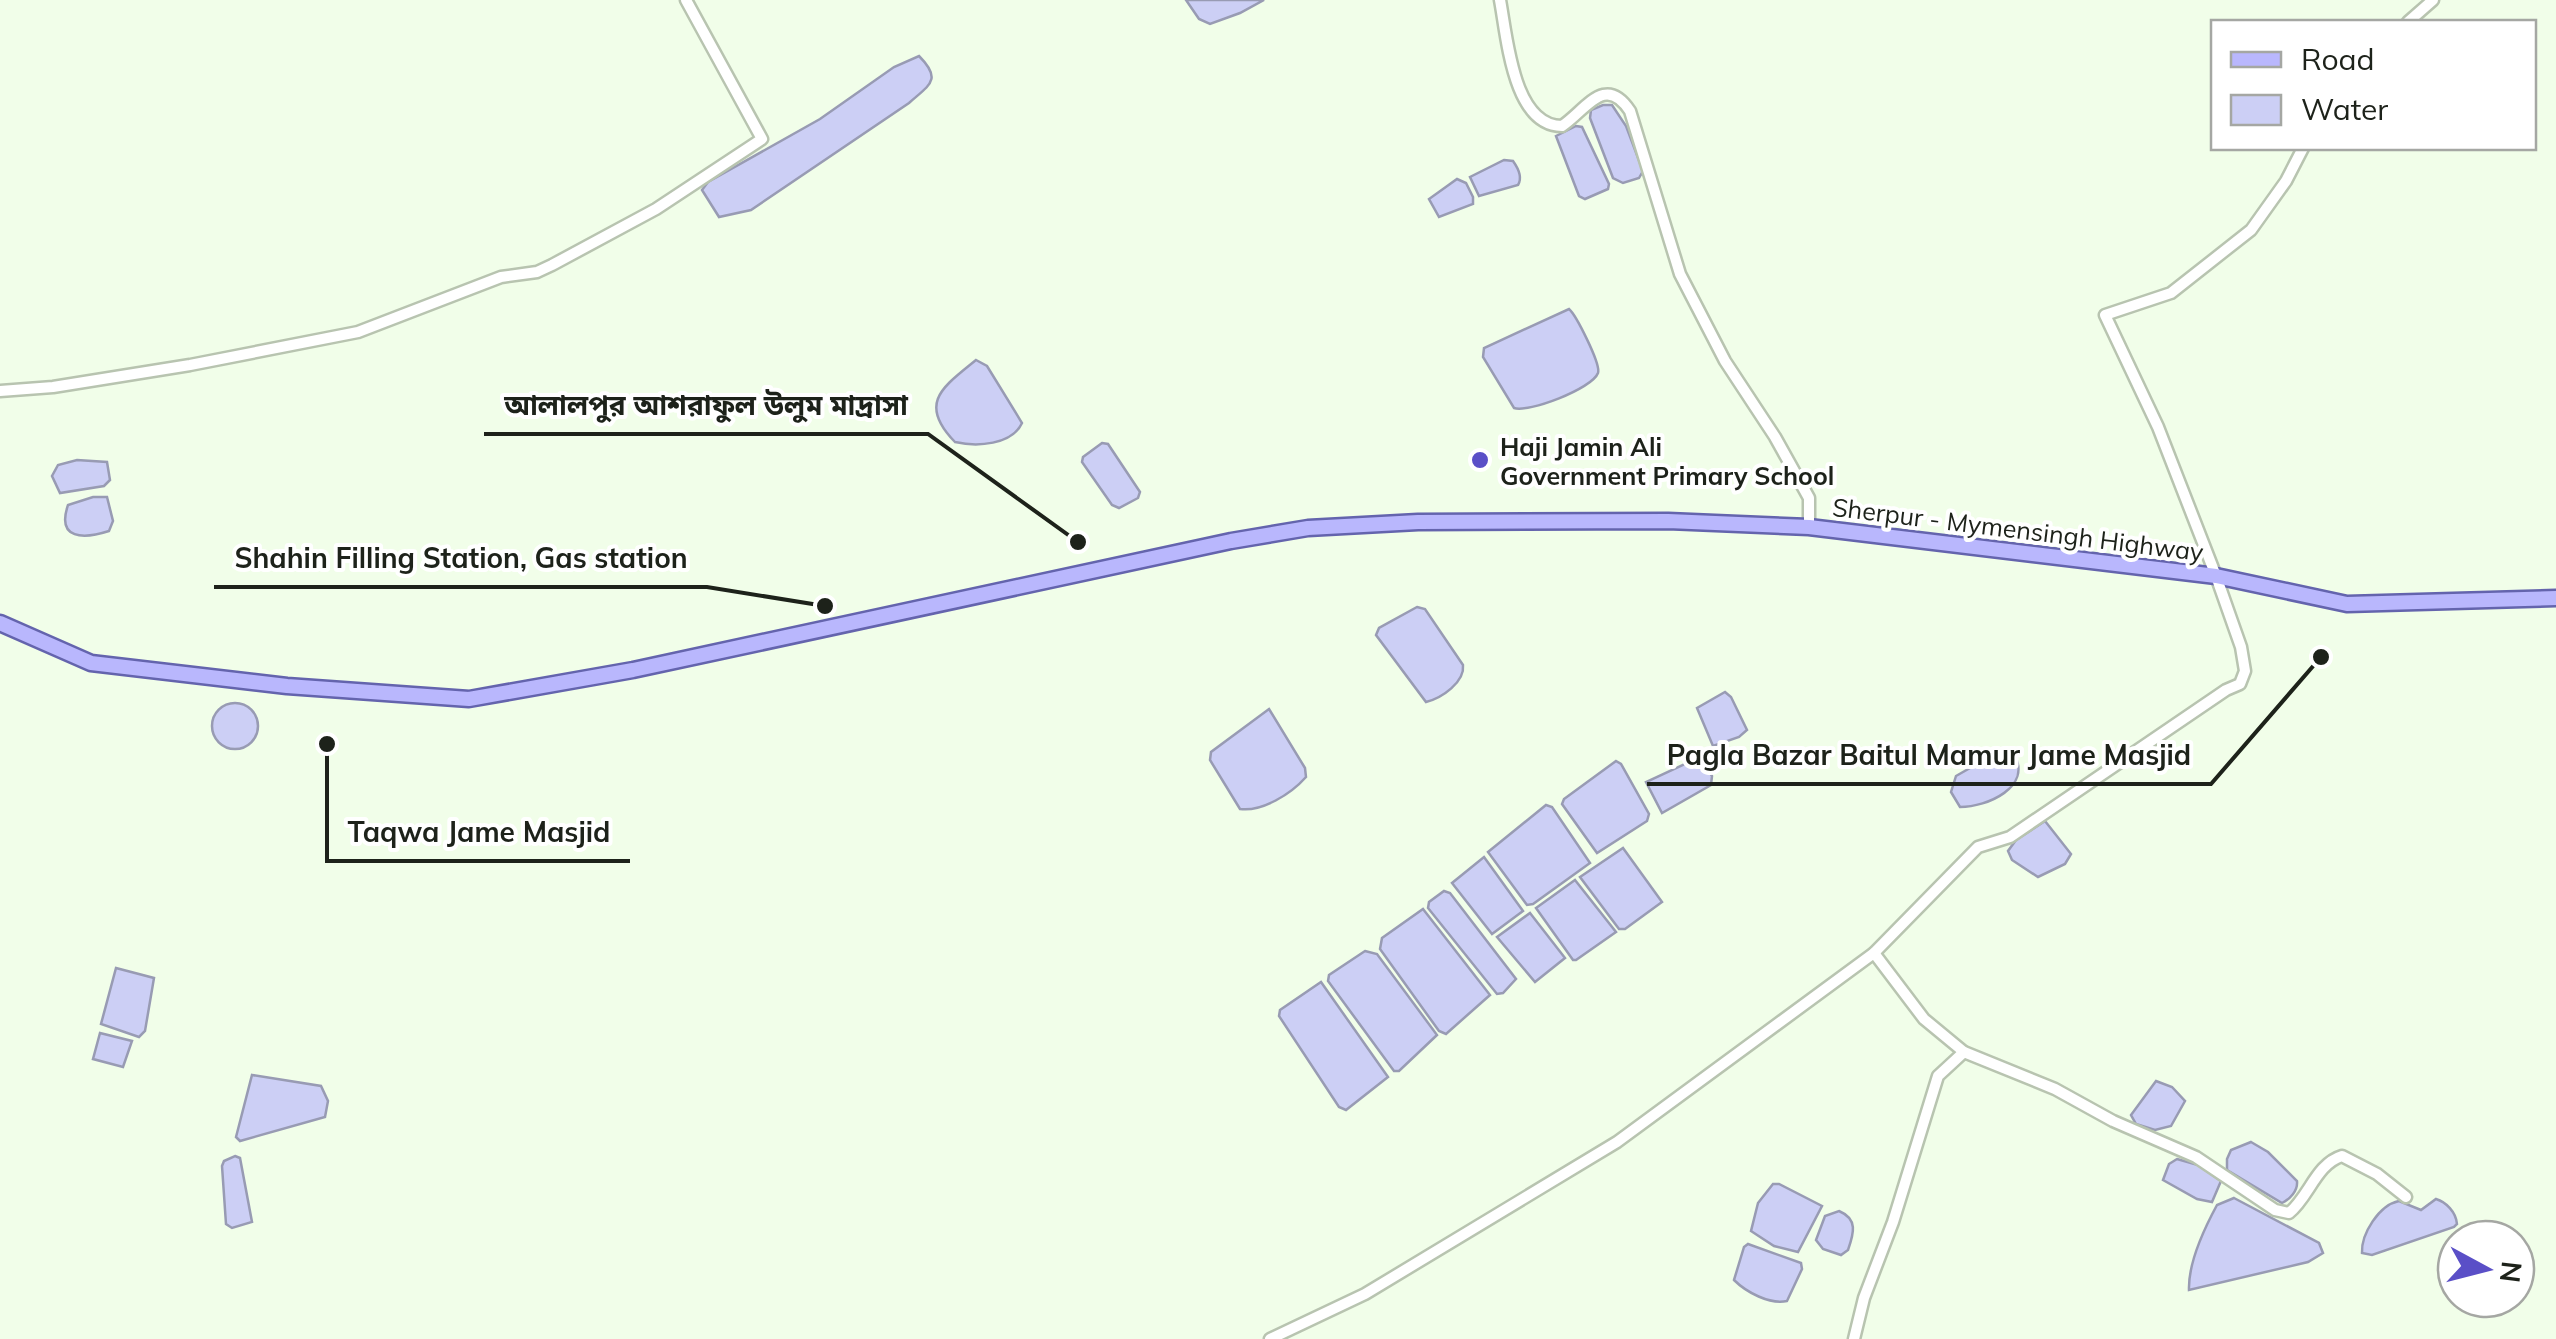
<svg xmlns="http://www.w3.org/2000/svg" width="2556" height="1339" viewBox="0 0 2556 1339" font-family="Mulish,'Noto Sans Bengali',sans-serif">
<rect width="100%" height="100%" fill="#f1fee9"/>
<g fill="#cccff5" stroke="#989bb3" stroke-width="2.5">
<polygon points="1186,0 1264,0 1240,13 1210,24 1199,19"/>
<path d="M919,56C943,80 929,85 909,103L751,210L719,217L702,190L708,182L820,119L894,67Z"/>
<polygon points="1603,105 1612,105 1626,126 1643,171 1639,178 1623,183 1613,178 1590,118 1591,110"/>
<polygon points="1576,126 1582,127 1609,184 1608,189 1585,199 1579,196 1556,136"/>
<path d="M1504,160L1513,161C1518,168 1523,177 1518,185L1479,196L1470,177Z"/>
<polygon points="1457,179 1466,183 1473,197 1473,204 1439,217 1429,199"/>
<path d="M1569,309C1576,315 1601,364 1598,373C1592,389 1528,413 1514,408L1483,357L1484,348Z"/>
<path d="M976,360L987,366L1022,423C1012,445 977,447 955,442C917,403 943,387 976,360Z"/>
<polygon points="1102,443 1108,444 1140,492 1138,498 1119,508 1112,505 1082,462 1083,457"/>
<polygon points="77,460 107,462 110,480 104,486 60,493 52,476 58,465"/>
<path d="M93,497H107L113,521L109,531C84,539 56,540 68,505Z"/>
<path d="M1417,607L1425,609L1463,665C1465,682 1442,698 1426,702L1376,635L1379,628Z"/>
<polygon points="1725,692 1731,697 1747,730 1739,737 1713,746 1697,708"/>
<circle cx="235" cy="726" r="23"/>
<path d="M1269,709L1305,768L1306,777C1291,794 1262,812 1240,809L1210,760L1211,752Z"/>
<path d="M1998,752L2014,754C2033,787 1987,807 1960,807L1951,792L1956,776Z"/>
<polygon points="1700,757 1712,776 1711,785 1662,813 1646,782"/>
<polygon points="1616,761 1621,764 1649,814 1647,821 1597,853 1562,804 1564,799"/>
<polygon points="1546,805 1552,807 1590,863 1533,904 1527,905 1488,852"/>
<polygon points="2045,821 2071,854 2065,864 2038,877 2012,860 2008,851 2016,840"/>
<polygon points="1623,848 1662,902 1625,929 1619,929 1580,877"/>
<polygon points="1484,857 1523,911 1492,934 1452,883"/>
<polygon points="1575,880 1616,932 1576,960 1573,960 1536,908"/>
<polygon points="1444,891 1450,893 1516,979 1503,993 1497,994 1428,908 1429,902"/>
<polygon points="1423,909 1490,995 1446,1034 1439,1031 1380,949 1382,938"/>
<polygon points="1530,913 1565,958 1535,982 1497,937"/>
<polygon points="1365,951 1377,954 1437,1035 1399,1071 1394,1071 1328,981 1329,975"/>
<polygon points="116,968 154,978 145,1031 139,1037 101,1024"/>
<polygon points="1321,982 1388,1077 1346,1110 1339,1107 1279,1016 1280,1010"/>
<polygon points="100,1033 132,1041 123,1067 93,1059"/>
<polygon points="252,1075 321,1086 328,1101 325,1117 240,1141 236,1137"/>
<polygon points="2156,1081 2172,1087 2185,1101 2171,1126 2155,1130 2136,1124 2131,1115"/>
<path d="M2251,1142L2268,1152L2297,1181C2298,1191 2290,1199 2282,1203L2227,1170V1159L2231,1150Z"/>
<polygon points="235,1156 240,1158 252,1222 232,1228 226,1224 222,1166 224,1161"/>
<polygon points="2177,1159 2198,1165 2221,1181 2212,1202 2197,1199 2163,1180 2169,1164"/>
<polygon points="1773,1184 1779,1184 1822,1206 1798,1252 1774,1246 1751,1231 1758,1203"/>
<path d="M2234,1198L2319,1243L2323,1253L2308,1262L2189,1290C2188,1262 2204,1229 2217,1205Z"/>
<path d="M2436,1199C2446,1202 2456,1212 2457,1224L2454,1227L2372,1255L2362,1253C2361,1234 2379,1205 2399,1201L2421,1210Z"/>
<path d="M1839,1211C1858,1219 1854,1233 1848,1250L1841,1255L1823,1249L1816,1240L1825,1216Z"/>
<path d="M1748,1244L1801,1263L1802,1269L1787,1301C1770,1305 1746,1292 1734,1280L1744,1247Z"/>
</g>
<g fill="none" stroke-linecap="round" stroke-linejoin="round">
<g stroke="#b8c4b0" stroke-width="15">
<g id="minor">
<path d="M1500,0C1507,37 1513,126 1562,126C1586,110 1605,73 1630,111L1680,274L1725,361L1775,437L1809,498V527"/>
<polyline points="2408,22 2433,0"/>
<polyline points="0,391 53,387 190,365 358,332 501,277 537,272 552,265 656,209 762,139 686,0"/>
<path d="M1874,953L1924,1019L1964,1052L2055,1089L2113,1121L2196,1157L2275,1210L2289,1213C2309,1197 2316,1164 2342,1156L2377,1174L2406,1197"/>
<polyline points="1270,1339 1365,1294 1617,1142 1874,953 1978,847 2010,837 2226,690 2240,684 2245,671 2241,647 2216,576 2158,427 2105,315 2171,293 2251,230 2286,181 2303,148"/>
<polyline points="1854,1339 1864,1298 1893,1222 1938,1076 1964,1052"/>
</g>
</g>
<g stroke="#6464ad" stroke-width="19">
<polyline id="major" points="0,623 91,663 287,686 469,699 633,670 1231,541 1308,528 1418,522 1668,521 1809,527 2216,576 2347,604 2556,598"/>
</g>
<use href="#minor" stroke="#fff" stroke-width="10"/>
<use href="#major" stroke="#b9b7fd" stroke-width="14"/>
</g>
<circle fill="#5a4fc7" stroke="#fff" stroke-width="4" cx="1480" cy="460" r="10"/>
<g text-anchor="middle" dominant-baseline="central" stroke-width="8" stroke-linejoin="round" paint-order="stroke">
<g font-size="25" font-weight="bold" fill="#1d221a" stroke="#fff" text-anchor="start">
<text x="1500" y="446">Haji Jamin Ali<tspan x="1500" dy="29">Government Primary School</tspan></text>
</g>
<g font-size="25" fill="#1d221a" stroke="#fff">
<text transform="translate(2018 529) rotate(7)">Sherpur - Mymensingh Highway</text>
</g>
</g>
<path fill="none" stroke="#1d221a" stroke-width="4" d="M1078 542L928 434H484M825 606L707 587H214M2321 657L2211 784H1647M327 744L327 861H630"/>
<g fill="#1d221a" stroke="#fff" stroke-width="4">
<circle cx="1078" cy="542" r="10"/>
<circle cx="825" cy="606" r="10"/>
<circle cx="2321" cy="657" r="10"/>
<circle cx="327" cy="744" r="10"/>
</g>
<g font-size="28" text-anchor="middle" font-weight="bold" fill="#1d221a" stroke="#fff" stroke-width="8" stroke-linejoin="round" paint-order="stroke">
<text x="706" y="415">আলালপুর আশরাফুল উলুম মাদ্রাসা</text>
<text x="461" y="568">Shahin Filling Station, Gas station</text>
<text x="1929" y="765">Pagla Bazar Baitul Mamur Jame Masjid</text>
<text x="479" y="842">Taqwa Jame Masjid</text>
</g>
<rect x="2211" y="20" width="325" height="130" fill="#ffffff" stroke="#a5a7a3" stroke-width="2.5"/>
<rect x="2231" y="52" width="50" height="15" fill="#b9b7fd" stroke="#a5a7a3" stroke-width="2.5"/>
<text x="2301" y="70" font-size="30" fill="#1d221a">Road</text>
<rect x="2231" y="95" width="50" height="30" fill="#cccff5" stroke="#a5a7a3" stroke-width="2.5"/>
<text x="2301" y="120" font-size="30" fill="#1d221a">Water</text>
<g transform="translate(2486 1269) rotate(97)"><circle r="48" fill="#ffffff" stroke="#a5a7a3" stroke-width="2.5"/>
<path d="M0-8L18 38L0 25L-18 38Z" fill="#5a4fc7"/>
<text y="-15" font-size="28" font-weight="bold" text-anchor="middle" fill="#1d221a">N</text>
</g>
</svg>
